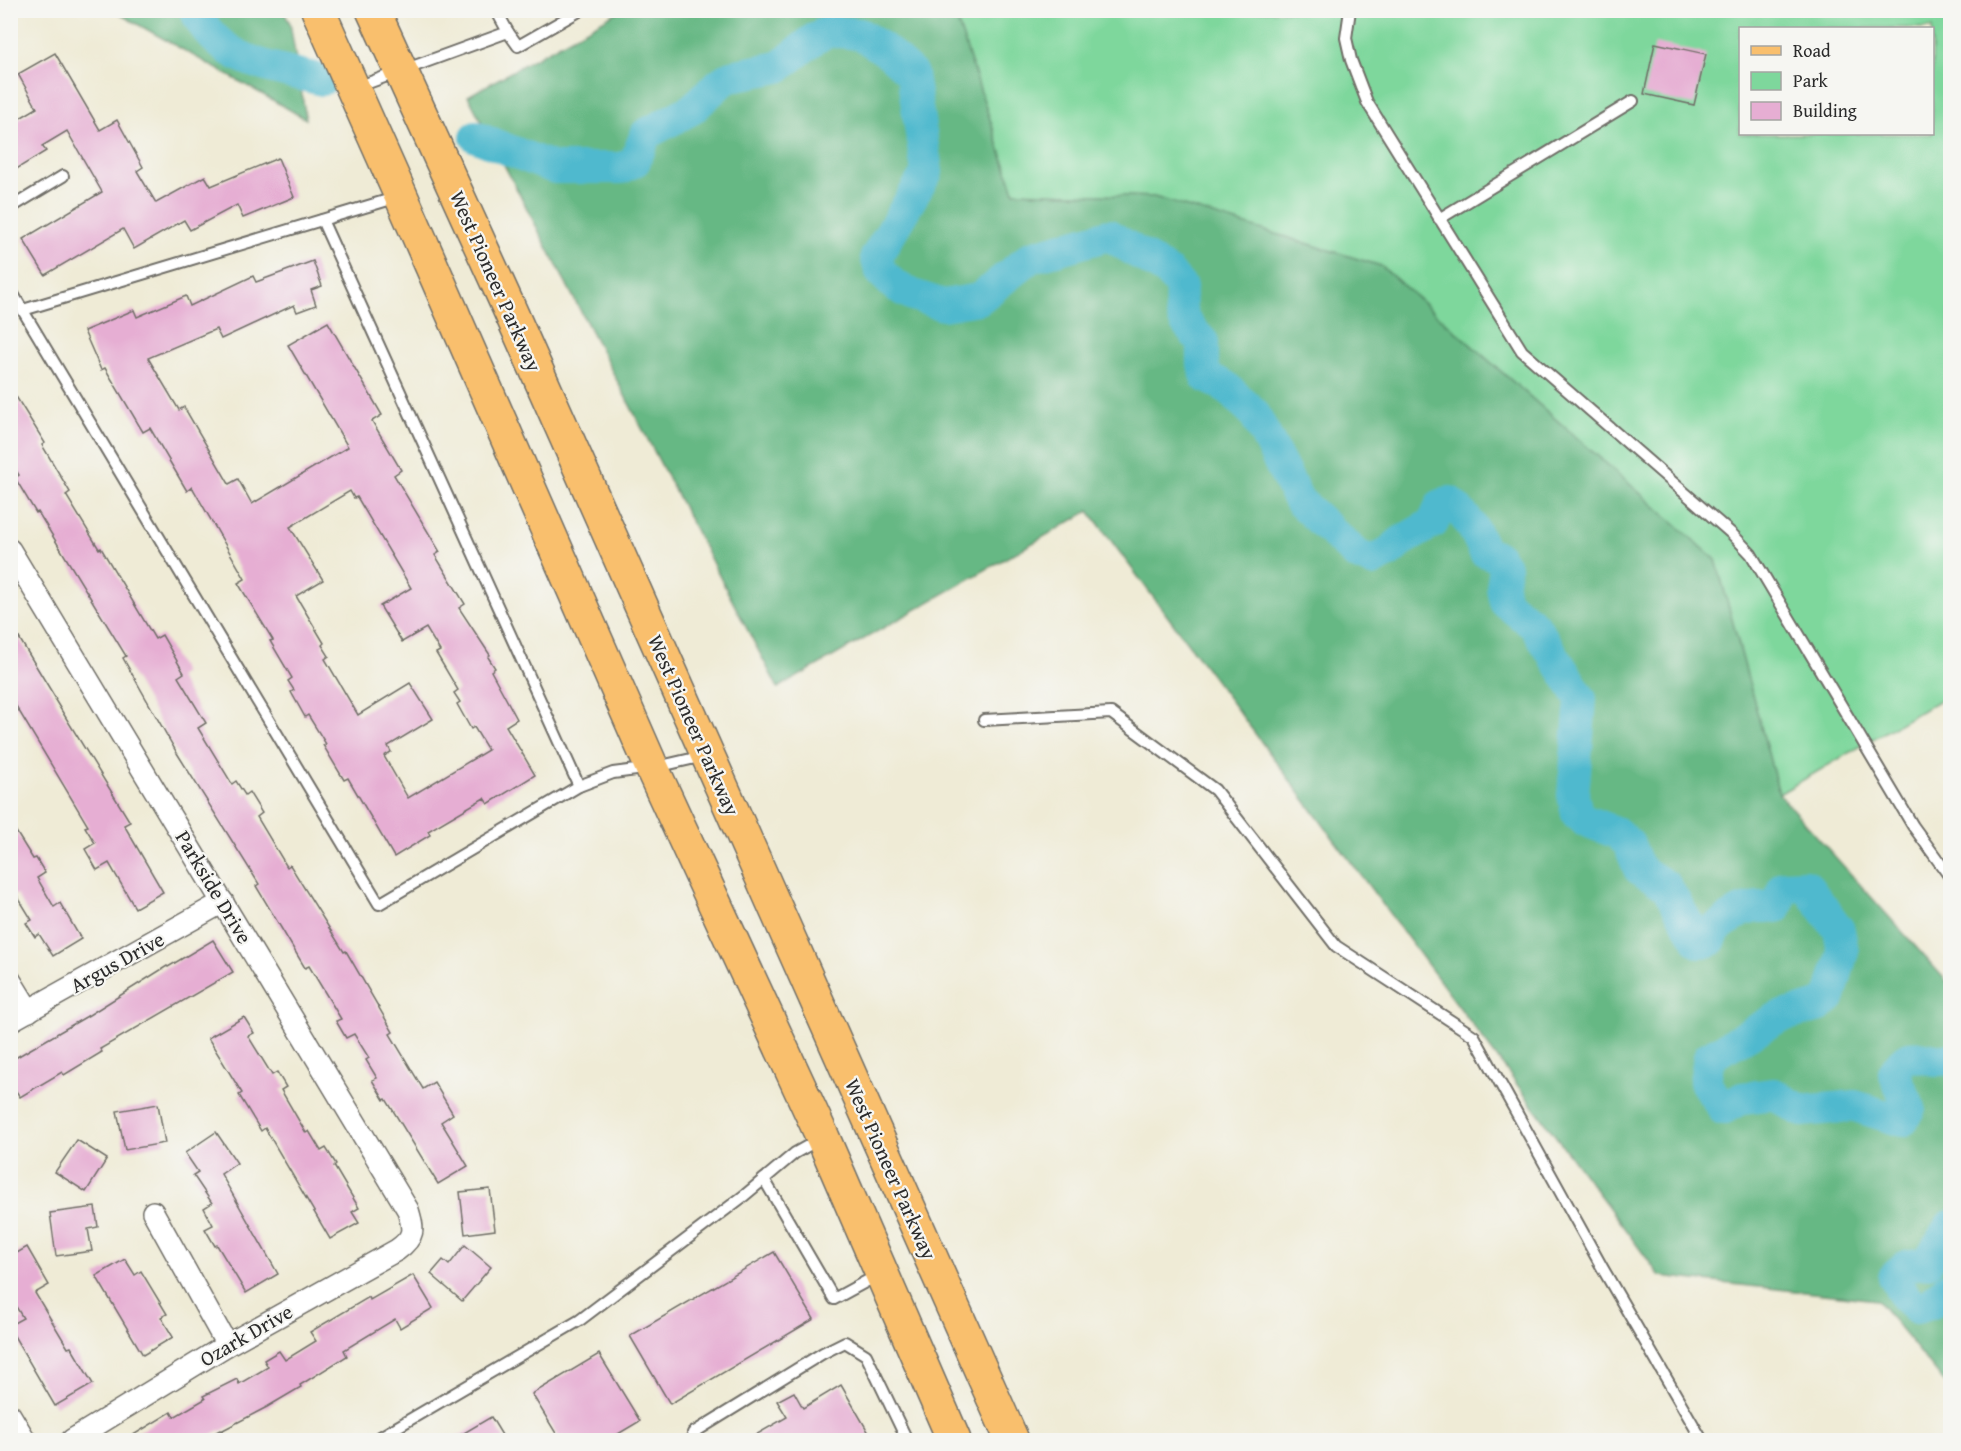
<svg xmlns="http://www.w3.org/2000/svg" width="1961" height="1451" viewBox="0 0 1961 1451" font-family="'Gentium Book Plus',serif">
<rect width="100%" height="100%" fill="#f6f6f2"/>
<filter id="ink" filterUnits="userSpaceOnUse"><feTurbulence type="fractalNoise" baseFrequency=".0167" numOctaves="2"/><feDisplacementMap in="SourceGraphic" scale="12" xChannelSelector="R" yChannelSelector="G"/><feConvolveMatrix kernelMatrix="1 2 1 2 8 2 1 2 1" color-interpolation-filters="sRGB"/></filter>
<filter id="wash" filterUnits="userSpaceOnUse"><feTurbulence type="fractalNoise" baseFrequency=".008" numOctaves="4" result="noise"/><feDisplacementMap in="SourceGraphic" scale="24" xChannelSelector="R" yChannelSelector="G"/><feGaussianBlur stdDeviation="1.35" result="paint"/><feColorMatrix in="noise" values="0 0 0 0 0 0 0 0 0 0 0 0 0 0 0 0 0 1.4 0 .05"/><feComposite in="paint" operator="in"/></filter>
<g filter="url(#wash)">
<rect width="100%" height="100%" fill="#efebd6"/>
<path fill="#7ed79c" stroke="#548164" stroke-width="1.5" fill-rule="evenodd" d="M954,11H1943L1950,23V694L1779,794L1716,560L1381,266L1154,197L1014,192ZM1740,28H1932V134H1740Z"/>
<g fill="#66b884" stroke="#487258" stroke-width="1.5">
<polygon points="114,11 283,11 290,23 306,119"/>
<polygon points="619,11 954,11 1014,192 1154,197 1381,266 1716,560 1779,794 1950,985 1950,1389 1877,1300 1660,1276 1089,511 778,688 468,96"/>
</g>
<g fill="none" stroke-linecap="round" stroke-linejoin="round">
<g stroke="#50b9ce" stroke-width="32">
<path d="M195,10C219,63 272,67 322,80"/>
<path d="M476,137L554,168H622L635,161L646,134L692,109L720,83L731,76L779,67L814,39L828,31L860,34L889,53L912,74L927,172L876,257L881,272L894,285L913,295L943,305L979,299L1031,257L1109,235L1168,272L1181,287C1179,319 1182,320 1203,342V364L1206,377L1225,386L1254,413L1299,501L1357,555L1372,561L1389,552L1402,541L1433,523L1441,505L1450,502C1468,518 1475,529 1484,551L1498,557L1505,567L1502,588L1505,602L1535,626L1581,699L1573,795L1577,814L1586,821L1617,833L1629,844L1639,869L1666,886L1699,942L1710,941L1716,928L1741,911L1757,907H1777L1784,886L1806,885L1839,930L1843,951L1830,997L1820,1006L1779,1017L1709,1057L1705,1082L1723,1109L1742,1098L1774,1094L1802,1111L1855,1106L1902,1121L1910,1108L1894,1073C1906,1052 1910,1056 1931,1059C1937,1061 1944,1060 1950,1059"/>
<polyline points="1950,1226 1928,1262 1906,1266 1894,1277 1905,1297 1917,1308 1930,1304 1947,1288 1950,1287"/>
</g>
</g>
<g id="blocks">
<g fill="#e6aed3" fill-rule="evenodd">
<polygon points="1655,43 1706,54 1694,105 1644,94"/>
<polygon points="55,53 100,130 117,120 143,167 137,171 156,203 205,176 211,186 278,158 294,197 243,218 237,205 190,230 184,220 134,249 123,229 45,275 23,239 102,192 67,131 42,146 46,151 10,173 10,124 37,108 18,74"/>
<path d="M313,261L322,286L311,290L316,305L297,312L294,305L221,339L216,329L148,358L179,410L184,407L229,484L238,479L252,504L348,447L288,345L328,322L382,415L372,421L401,470L394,475L440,552L435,555L465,604L459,608L490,655L488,657L495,668L491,671L517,719L506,726L535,775L488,804L484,798L428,831L430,835L394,857L348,778L344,780L323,745L326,744L308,715L305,717L291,692L294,690L288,681L292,678L270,641L273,640L238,583L245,579L192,487L187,491L150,428L143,432L105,368L101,370L84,331L134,310L137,317L186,296L190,306L253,276L256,282ZM350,491L354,498L357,497L411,588L380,606L402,642L426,628L440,651L436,653L458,690L454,693L460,702L457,704L471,729L474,727L488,750L408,798L384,756L391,752L388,746L433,719L410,683L358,715L325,659L329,656L322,645L324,643L296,596L323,580L290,527Z"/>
<polygon points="10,387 45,443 42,445 70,492 66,495 99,549 101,548 155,639 162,635 184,673 178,677 206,723 198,728 232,784 236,781 245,795 249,792 262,813 257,817 287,867 290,865 344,952 346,951 393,1032 390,1034 423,1089 434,1082 453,1114 441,1122 468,1166 438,1184 386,1099 384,1100 372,1080 377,1078 366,1060 369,1058 354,1034 346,1038 336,1021 341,1019 309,966 305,968 256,886 259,884 177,753 123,658 126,656 38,512 36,513 15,478 19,475 10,461"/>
<polygon points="10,623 56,699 55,700 130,822 124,825 163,892 135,908 109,863 97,870 85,849 95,843 85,827 88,826 10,696"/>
<polygon points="10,822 33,859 36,858 45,873 37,878 54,907 60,903 81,939 53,956 39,934 35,937 26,923 32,920 16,894 10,897"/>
<polygon points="213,940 233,972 100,1049 102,1052 64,1075 62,1072 20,1097 10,1082 10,1061 89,1015 167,966 168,967"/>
<polygon points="244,1017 254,1033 248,1036 272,1075 277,1072 286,1087 281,1090 306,1133 309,1131 321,1151 326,1148 336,1164 334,1166 359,1208 352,1212 359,1223 330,1239 265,1128 261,1131 239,1095 242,1093 208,1038"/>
<polygon points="158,1104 165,1143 125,1150 117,1111"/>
<polygon points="216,1132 237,1163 221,1174 278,1274 246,1293 217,1245 215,1246 205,1229 213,1225 204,1208 212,1203 193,1175 198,1172 185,1153"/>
<polygon points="77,1140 107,1159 86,1192 55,1172"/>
<polygon points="490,1189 495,1230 465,1234 460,1192"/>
<polygon points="95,1207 98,1227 88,1229 92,1251 56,1256 50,1213"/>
<polygon points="465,1245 491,1267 462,1301 431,1274 443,1260 449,1265"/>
<polygon points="27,1247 49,1285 35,1293 68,1348 71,1347 93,1384 55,1406 10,1329 10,1325 23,1318 10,1297 10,1257"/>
<polygon points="774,1252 814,1319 670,1404 630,1336"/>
<polygon points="125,1259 135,1275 141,1271 167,1314 161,1317 173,1337 143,1355 96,1276"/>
<polygon points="413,1275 433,1308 400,1328 395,1319 344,1350 347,1356 300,1385 301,1387 267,1407 221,1431 220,1430 202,1440 125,1440 171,1412 174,1417 205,1399 203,1396 237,1379 239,1384 268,1367 264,1360 279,1351 285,1360 316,1341 310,1332 369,1297 370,1300"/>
<polygon points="599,1354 640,1421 608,1440 560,1440 532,1394"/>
<polygon points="841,1385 873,1440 747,1440 787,1417 777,1401 794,1392 803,1408"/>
<polygon points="491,1417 505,1440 452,1440"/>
</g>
</g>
</g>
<g filter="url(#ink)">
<use href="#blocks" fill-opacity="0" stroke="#706e67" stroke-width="1.5"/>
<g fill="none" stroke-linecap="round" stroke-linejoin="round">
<g stroke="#706e67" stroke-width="14">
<g id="service">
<polyline points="1350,10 1346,38 1351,60 1367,102 1522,351 1732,534 1751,554 1913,826 1950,877"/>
<polyline points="508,32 518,46 581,10"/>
<polyline points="357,87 508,32 496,10"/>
<polyline points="10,208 63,176"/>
<polyline points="1439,219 1633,101"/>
<polyline points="322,220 579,786"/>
<polyline points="10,289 379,904 579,786 613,773 652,768 704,756"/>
<polyline points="23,310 398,197"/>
<polyline points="984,720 1111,713 1215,790 1336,946 1474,1036 1603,1269 1702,1440"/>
<polyline points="764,1179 834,1299 878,1275"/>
<polyline points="375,1440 580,1320 745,1195 795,1153 820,1139"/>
<polyline points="697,1440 693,1433 823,1353 845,1342 866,1355 907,1440"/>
</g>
</g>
<g stroke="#706e67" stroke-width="24">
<g id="minor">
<path d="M10,550L408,1210C414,1230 415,1237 397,1250L227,1345L72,1440"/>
<polyline points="10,980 29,1011"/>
<polyline points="10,1021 223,902"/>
<polyline points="153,1212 227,1345"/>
<polyline points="10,1415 25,1440"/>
</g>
</g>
<g stroke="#706e67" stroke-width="36">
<g id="primary">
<polyline points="318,10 401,196 652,768 823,1138 954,1440"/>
<polyline points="373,10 508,306 1012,1440"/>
</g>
</g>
<use href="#service" stroke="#fff" stroke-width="10"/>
<use href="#minor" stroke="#fff" stroke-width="21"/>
<use href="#primary" stroke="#f9bf6d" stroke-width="33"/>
</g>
</g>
<g text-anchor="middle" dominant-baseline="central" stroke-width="4.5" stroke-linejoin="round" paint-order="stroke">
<g font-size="21" fill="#2b2b2b" stroke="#f6f6f2">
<text transform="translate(496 281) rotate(66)">West Pioneer Parkway</text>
<text transform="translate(694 725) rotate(66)">West Pioneer Parkway</text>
<text transform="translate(214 887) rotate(59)">Parkside Drive</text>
<text transform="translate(117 962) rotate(-29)">Argus Drive</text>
<text transform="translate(891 1169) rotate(66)">West Pioneer Parkway</text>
<text transform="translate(246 1335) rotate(-30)">Ozark Drive</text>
</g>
</g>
<rect width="1961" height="1451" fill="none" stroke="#f6f6f2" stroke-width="36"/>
<rect x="1739" y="27" width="195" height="108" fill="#f6f6f2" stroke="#a5a5a2" stroke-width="1.5"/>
<rect x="1751" y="46" width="30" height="9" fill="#f9bf6d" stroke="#a5a5a2" stroke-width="1.5"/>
<text x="1793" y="57" font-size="18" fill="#2b2b2b">Road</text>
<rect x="1751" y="72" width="30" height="18" fill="#7ed79c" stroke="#a5a5a2" stroke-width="1.5"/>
<text x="1793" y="87" font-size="18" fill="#2b2b2b">Park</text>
<rect x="1751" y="102" width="30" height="18" fill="#e6aed3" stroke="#a5a5a2" stroke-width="1.5"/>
<text x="1793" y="117" font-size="18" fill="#2b2b2b">Building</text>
</svg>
